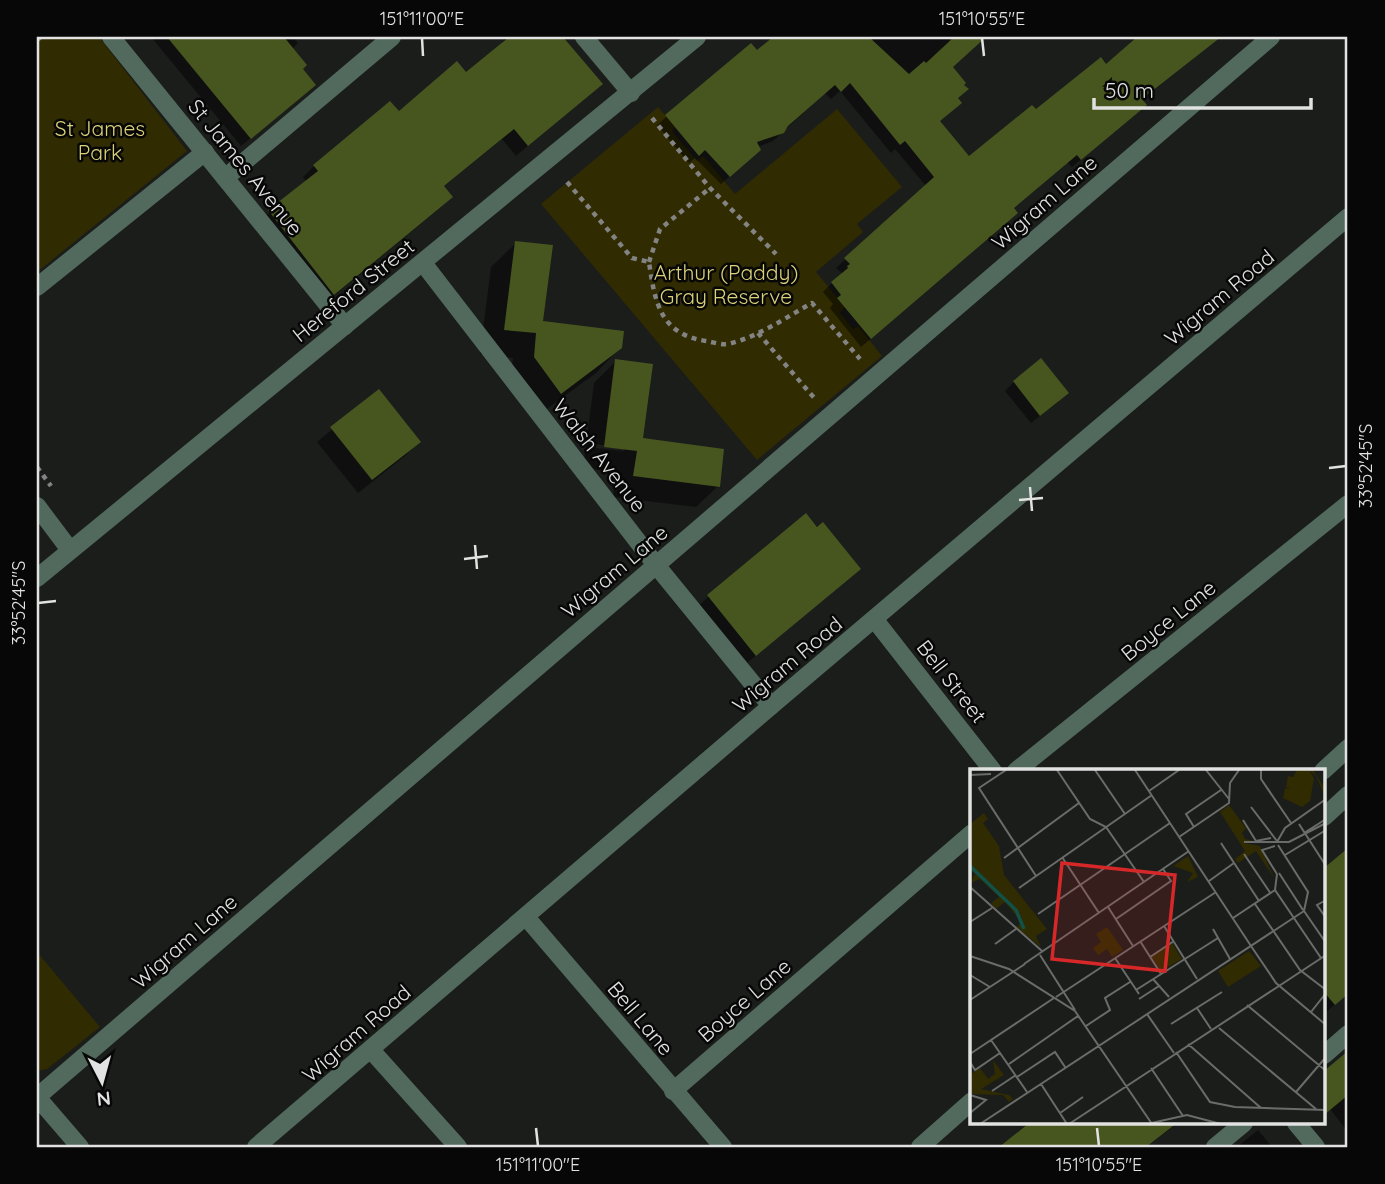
<svg xmlns="http://www.w3.org/2000/svg" width="1385" height="1184" viewBox="0 0 1385 1184" font-family="Quicksand,sans-serif">
<rect width="100%" height="100%" fill="#1b1d1b"/>
<g fill="#302b00">
<polygon points="37,37 99,37 187,151 37,272"/>
<polygon points="658,107 675,127 672,131 697,161 703,156 735,194 837,109 902,187 857,224 863,232 816,272 845,307 840,313 853,329 858,326 882,356 757,460 541,204"/>
<polygon points="37,952 100,1027 47,1069 37,1071"/>
</g>
<g fill="#0007" fill-rule="evenodd">
<polygon points="151,37 293,37 298,43 292,49 300,69 314,85 241,146"/>
<polygon points="507,37 560,37 600,84 516,156 502,139 443,187 451,197 440,208 323,305 258,222 307,182 303,177 314,166 390,103 399,113 466,74 493,52"/>
<polygon points="775,37 947,37 964,55 951,67 957,99 960,103 938,122 969,159 1106,66 1143,37 1221,37 1141,100 1136,113 1072,167 1067,162 1012,209 1006,222 861,347 830,308 833,304 823,292 842,273 836,268 926,186 895,149 891,153 840,91 831,99 825,93 773,141 757,147 750,158 721,184 695,158 689,163 657,125 751,45 757,52"/>
<polygon points="516,243 542,323 621,347 596,373 536,417 510,383 513,358 480,354 491,267"/>
<path d="M616,361L641,440L718,486L696,507L613,497L616,472L583,468L594,383ZM595,444L624,448V451L595,448Z"/>
<polygon points="1014,382 1058,402 1031,423 1005,391"/>
<polygon points="378,391 419,442 405,456 358,493 317,442"/>
<polygon points="806,515 859,569 746,664 699,605"/>
<polygon points="1348,850 1348,993 1324,1014 1324,870"/>
<polygon points="1348,1053 1348,1132 1330,1109 1324,1114 1324,1074"/>
<polygon points="1028,1123 1178,1123 1146,1147 1119,1147 1111,1138 1110,1147 999,1147"/>
<polygon points="1258,1130 1272,1147 1237,1147"/>
</g>
<g fill="#47551f">
<polygon points="167,37 284,37 307,65 303,69 316,85 251,139"/>
<polygon points="509,37 563,37 603,84 528,146 514,129 444,186 453,197 334,295 268,210 318,171 313,165 390,101 399,111 457,61 466,72"/>
<polygon points="773,37 869,37 909,74 924,61 926,63 954,37 986,37 953,67 966,83 964,85 969,89 958,98 962,103 940,121 969,156 1032,105 1036,109 1101,57 1106,64 1137,37 1221,37 1142,99 1147,105 1081,160 1077,155 1014,208 1018,213 871,339 837,298 841,295 831,282 848,268 847,266 850,264 844,258 934,177 905,141 900,145 850,83 841,92 835,85 788,126 784,133 757,142 761,150 730,177 705,150 699,156 665,115 751,43 757,50"/>
<polygon points="515,241 553,245 543,321 624,331 622,348 561,394 534,357 536,333 504,330"/>
<polygon points="1041,358 1069,393 1040,416 1013,381"/>
<polygon points="615,359 653,364 643,438 724,449 720,487 633,476 637,451 604,447"/>
<polygon points="379,389 421,442 372,480 330,427"/>
<polygon points="806,513 817,527 823,522 861,569 756,656 707,595"/>
<polygon points="1348,848 1348,994 1335,1005 1324,992 1324,868"/>
<polygon points="1348,1051 1348,1095 1324,1115 1324,1071"/>
<polygon points="1029,1123 1177,1123 1146,1147 999,1147"/>
</g>
<g fill="none" stroke-linecap="round" stroke-linejoin="round">
<g stroke="#828382" stroke-width="4.5" stroke-dasharray="5 5" stroke-linecap="butt">
<polyline points="37,40 41,37"/>
<polyline points="652,118 710,188 776,254"/>
<path d="M567,182L632,258L649,262C655,303 660,334 706,341C713,342 721,345 728,344C758,337 785,318 812,303L860,359"/>
<polyline points="649,262 660,229 710,188"/>
<polyline points="758,333 816,400"/>
<polyline points="37,467 51,486"/>
</g>
<g stroke="#516a5d" stroke-width="18">
<polyline points="111,37 345,326"/>
<polyline points="584,37 631,93"/>
<polyline points="225,178 392,37"/>
<polyline points="423,263 656,565 771,706"/>
<polyline points="37,287 205,152"/>
<polyline points="37,506 70,550"/>
<polyline points="37,578 697,37"/>
<polyline points="875,620 993,771"/>
<polyline points="1016,771 1348,504"/>
<polyline points="1323,771 1348,748"/>
<polyline points="1324,817 1348,795"/>
<polyline points="526,917 723,1147"/>
<polyline points="371,1050 458,1147"/>
<polyline points="1324,1055 1348,1034"/>
<polyline points="673,1091 972,833"/>
<polyline points="1296,1123 1316,1147"/>
<polyline points="80,1147 37,1097 1271,37"/>
<polyline points="256,1147 771,706 1348,217"/>
<polyline points="920,1147 972,1101"/>
<polyline points="1215,1147 1244,1123"/>
</g>
</g>
<path fill="none" stroke="#e1e2e1" stroke-width="2.5" d="M422,38L423,56M982,38L984,56M1329,468L1346,466M1030,487L1032,511M1019,500L1043,498M475,545L477,569M464,559L488,556M38,603L56,601M536,1128L538,1146M1097,1128L1099,1146"/>
<g text-anchor="middle" dominant-baseline="central" stroke-width="5" stroke-linejoin="round" paint-order="stroke">
<g font-size="21" fill="#dbd179" stroke="#060706">
<text x="100" y="128">St James<tspan x="100" dy="24">Park</tspan></text>
<text x="726" y="272">Arthur (Paddy)<tspan x="726" dy="24">Gray Reserve</tspan></text>
</g>
<g font-size="21" fill="#e1e2e1" stroke="#060706">
<text transform="translate(246 167) rotate(51)">St James Avenue</text>
<text transform="translate(1044 202) rotate(-41)">Wigram Lane</text>
<text transform="translate(353 290) rotate(-39)">Hereford Street</text>
<text transform="translate(1219 297) rotate(-40)">Wigram Road</text>
<text transform="translate(600 455) rotate(52)">Walsh Avenue</text>
<text transform="translate(614 571) rotate(-40)">Wigram Lane</text>
<text transform="translate(1168 620) rotate(-39)">Boyce Lane</text>
<text transform="translate(787 664) rotate(-40)">Wigram Road</text>
<text transform="translate(952 681) rotate(52)">Bell Street</text>
<text transform="translate(184 941) rotate(-41)">Wigram Lane</text>
<text transform="translate(744 1000) rotate(-41)">Boyce Lane</text>
<text transform="translate(641 1018) rotate(50)">Bell Lane</text>
<text transform="translate(356 1033) rotate(-41)">Wigram Road</text>
</g>
</g>
<g transform="translate(970 769)">
<rect width="355" height="355" fill="#1b1d1b"/>
<path d="M327,1H343L355,20L354,25L346,7L339,1L344,9L340,32L332,38L313,29L315,19L321,20L316,18L318,7L323,8ZM259,36L276,59L272,64L275,70L287,73L274,74L290,77L304,109L286,82L268,94L265,90L275,82L250,43ZM14,44L18,50L13,54L29,77L34,106L77,160L66,167L71,178L46,158L52,154L35,133L26,140L21,134L29,128L10,110L0,114L5,105L0,100V55ZM218,87L228,108L217,113L223,104L203,97ZM137,158L153,181L142,188L137,180L128,186L123,179L131,173L126,165ZM202,174L212,190L191,202L181,188ZM279,182L291,197L258,218L248,202ZM23,291L34,306L11,320L39,326L43,330L39,333L33,326L0,325V300L3,304L10,299L18,310L25,305Z" fill="#302b00"/>
<path fill="none" stroke="#115148" stroke-width="3.5" d="M0,97L46,141L54,160"/>
<path fill="none" stroke="#6a6c6a" stroke-width="2" d="M36,1L9,19L66,107M87,1L120,50L136,58L174,113M125,1L155,45M165,1L281,177M236,1L259,30M291,1V10L321,54M0,6L21,5M179,22L209,1M281,38L307,72M273,51L286,72L301,69M329,55L356,97M224,58L216,45L251,21M334,64L356,50M209,68L259,34L260,14L269,1M274,73H319L356,54M307,73L315,59L356,30M251,74L289,132M305,77L292,81L307,105M274,85L301,125M315,86L356,61M92,88L129,144M34,89L109,34M309,104L333,141M307,105L305,121L351,189M239,112L264,94M0,118L72,182M49,119L182,26M356,131L347,136L356,149M285,135L330,201L356,221M138,138L163,177M334,142L356,174M68,145L200,54M263,149L305,121M146,150L201,112L193,100M0,153L22,139M194,157L227,210M243,160L260,190M170,172L191,205M25,175L46,160M281,177L306,214L356,256M70,186L105,241M0,187L39,200L105,242L182,355M180,188L204,172M145,189L169,225M54,195L219,82M0,206L20,218M183,210L199,228M166,221L248,169M86,228L246,123M169,230L189,217M0,231L55,195M277,236L356,302M227,239L241,260M341,243L356,224M177,245L204,284M201,255L252,223M116,257L140,241L135,229L160,213M249,259L346,340M21,271L57,323M218,275L291,339M206,283L240,333L265,338L356,341M0,285L84,229M0,293L5,301L30,284M39,295L108,247M181,299L213,347M47,308L85,283L95,298M71,315L97,355M22,322L46,306M326,323L356,288M0,326L16,331L0,344M90,344L113,328M10,355L334,142L338,123L308,76M99,355L356,186M177,355L217,346L251,355"/>
<path fill="#d62828" fill-opacity="0.15" stroke="#d62828" stroke-width="3.5" d="M92,94L205,106L195,202L82,190Z"/>
<rect width="355" height="355" fill="none" stroke="#e1e2e1" stroke-width="3.5"/>
</g>
<rect width="1385" height="1184" fill="none" stroke="#060706" stroke-width="77"/>
<g transform="translate(102 1082) rotate(174)" stroke="#060706" stroke-width="5" paint-order="stroke">
<path d="M0-5L12 26L0 18L-12 26Z" fill="#e1e2e1"/>
<text y="-10" font-size="19" font-weight="bold" text-anchor="middle" fill="#e1e2e1">N</text>
</g>
<path d="M1094 98v10h217v-10" fill="none" stroke="#e1e2e1" stroke-width="3.5"/>
<text x="1105" y="98" font-size="21" fill="#e1e2e1" stroke="#060706" stroke-width="5" paint-order="stroke">50 m</text>
<rect x="38" y="38" width="1308" height="1108" fill="none" stroke="#e1e2e1" stroke-width="2.5"/>
<g font-size="18" text-anchor="middle" fill="#e1e2e1">
<text x="422" y="25">151°11'00"E</text>
<text x="982" y="25">151°10'55"E</text>
<text transform="translate(1366 466) rotate(-90)" y="6">33°52'45"S</text>
<text transform="translate(19 603) rotate(-90)" y="6">33°52'45"S</text>
<text x="538" y="1171">151°11'00"E</text>
<text x="1099" y="1171">151°10'55"E</text>
</g>
</svg>
